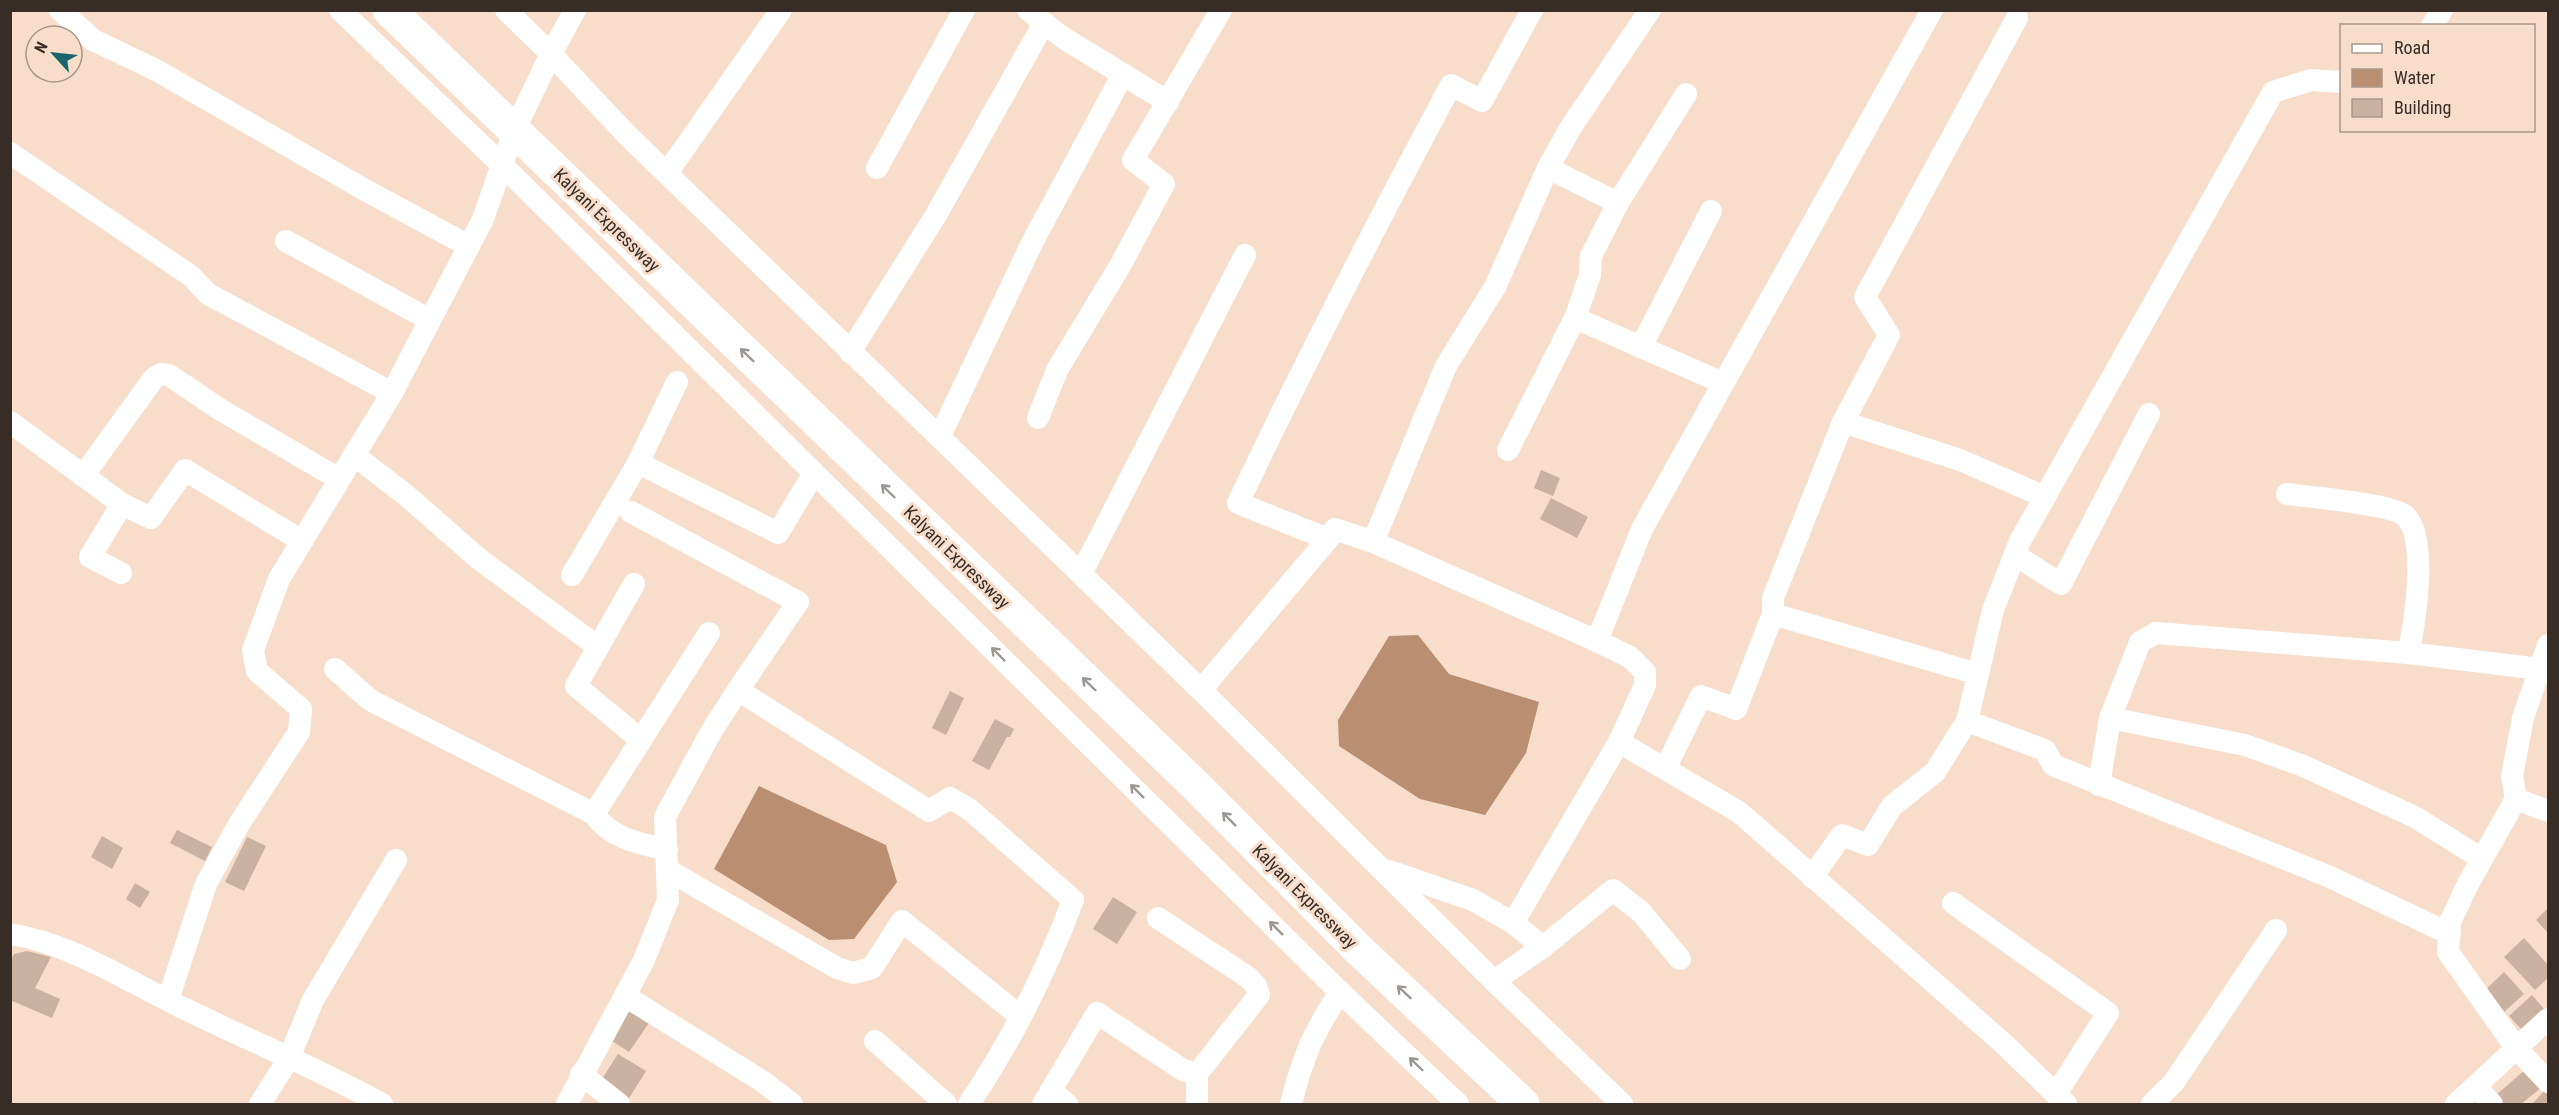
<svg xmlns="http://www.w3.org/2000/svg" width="2559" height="1115" viewBox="0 0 2559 1115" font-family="'Roboto Condensed',sans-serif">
<rect width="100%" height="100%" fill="#f8ddcb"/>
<g fill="#ba8f71">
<polygon points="1418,635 1449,674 1539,702 1526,753 1485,815 1420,799 1339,746 1338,720 1389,636"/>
<polygon points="759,786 886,845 897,882 854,939 829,940 714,869"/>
</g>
<g fill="#cab1a0">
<polygon points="1541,470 1560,478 1553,496 1534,488"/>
<polygon points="1551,498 1588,517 1577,538 1540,519"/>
<polygon points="950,691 964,698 946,735 932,728"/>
<polygon points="995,719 1014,729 1010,737 1007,737 989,770 972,761"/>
<polygon points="177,830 212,847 205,861 170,843"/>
<polygon points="102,836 123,848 112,869 91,857"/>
<polygon points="247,837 266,846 244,891 225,882"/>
<polygon points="135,883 150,892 140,908 126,899"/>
<polygon points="1113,897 1137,912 1117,944 1093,929"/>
<polygon points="2548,908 2548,933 2536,920"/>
<polygon points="2524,938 2548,965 2548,978 2535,990 2504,957"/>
<polygon points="27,951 51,957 35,988 60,999 52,1018 10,1000 10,961 14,954"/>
<polygon points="2504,972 2524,994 2502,1014 2482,993"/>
<polygon points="2532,995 2546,1011 2524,1032 2509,1016"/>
<polygon points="631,1006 651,1020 629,1052 609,1039"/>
<polygon points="618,1054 646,1071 626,1103 598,1085"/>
<polygon points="2526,1069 2542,1087 2521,1104 2502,1104 2495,1096"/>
<polygon points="2544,1091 2548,1095 2548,1104 2532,1104"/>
</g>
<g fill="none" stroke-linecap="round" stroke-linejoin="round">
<g stroke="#fff" stroke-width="22">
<polyline points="60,10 93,40 156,70 365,190 469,246"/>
<polyline points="340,10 502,165 1340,992 1458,1104"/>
<polyline points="506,10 551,54 627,135 1201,690 1494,981 1622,1104"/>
<polyline points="1028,10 1062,37 1168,102"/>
<polyline points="1932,10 1642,529 1597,641 1630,657 1645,672 1645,685 1619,742 1739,812 2003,1043 2066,1104"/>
<polyline points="2017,18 1865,297 1889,335 1843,422 1960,460 2045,497"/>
<polyline points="2432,26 2442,10"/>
<polyline points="10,153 191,276 208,294 392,393"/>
<polyline points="877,168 964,10"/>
<polyline points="667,173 781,10"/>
<polyline points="1618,203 1548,168 1571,127 1650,10"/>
<polyline points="286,241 430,320"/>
<polyline points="1575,318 1590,275 1591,256 1618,203 1686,94"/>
<polyline points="1641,347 1711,211"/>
<polyline points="850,352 936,215 1044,23"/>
<polyline points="1038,418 1057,370 1121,264 1164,184 1133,160 1221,10"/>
<polyline points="10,422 122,504 90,557 121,573"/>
<polyline points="940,436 1033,241 1123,74"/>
<polyline points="1508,450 1575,318 1723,383"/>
<polyline points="354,455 407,496 479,559 598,647"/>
<polyline points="638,463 778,533 814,473"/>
<polyline points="83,476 154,378 161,374 169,375 221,410 339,479"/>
<path d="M2287,494C2309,497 2390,504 2404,515C2429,534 2415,626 2408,653"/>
<polyline points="122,504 151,518 185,470 302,541"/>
<polyline points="631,512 798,602 738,690"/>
<polyline points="1328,539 1335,529 1373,542 1446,366 1495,287 1548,168"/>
<polyline points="1373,542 1597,641"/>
<polyline points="2015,555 2061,584 2149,414"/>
<polyline points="1081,574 1245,255"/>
<polyline points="572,575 638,463 677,382"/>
<polyline points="634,584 576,686 641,740"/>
<polyline points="1773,614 1978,674"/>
<polyline points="2548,645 2523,718 2512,776 2516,799 2469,882 2450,922 2448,952 2517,1049 2548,1082"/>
<path d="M335,669L370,700L594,814C611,839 639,843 667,850"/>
<path d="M1201,690L1328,539L1238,503C1305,362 1377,223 1451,85L1482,101L1532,10"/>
<polyline points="2110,718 2245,745 2301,765 2415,817 2482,859"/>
<polyline points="1967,721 2045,750 2053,765 2330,877 2450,934"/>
<polyline points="1665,769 1701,696 1736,709 1773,614 1773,598 1843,422"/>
<polyline points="2099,785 2110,718 2140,642 2156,633 2408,653 2540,669"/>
<polyline points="2516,799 2548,811"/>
<polyline points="594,814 709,633"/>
<polyline points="668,870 837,968 853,973 872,968 902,921 1021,1017"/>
<polyline points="1389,871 1473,900 1513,923 1543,947"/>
<polyline points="1812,877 1842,835 1868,845 1892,806 1935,772 1967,721 1993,610 2020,541 2273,92 2311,80 2342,82"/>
<polyline points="1953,903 2108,1013 2056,1094"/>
<polyline points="1158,918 1249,978 1256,986 1259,995 1197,1074"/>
<polyline points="1513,923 1619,742"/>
<path d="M10,934C69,943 128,981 181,1007C248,1040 317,1068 382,1104"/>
<polyline points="1494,981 1543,947 1613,890 1641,912 1680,959"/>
<polyline points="625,996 762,1081 792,1104"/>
<polyline points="168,1000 206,884 239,824 299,732 301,709 257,671 253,650 279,579 392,393 483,219 514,131 551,54 575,10"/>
<polyline points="875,1041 946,1104"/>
<polyline points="581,1074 619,1104"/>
<polyline points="2476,1087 2492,1104"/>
<polyline points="1051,1091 1067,1104"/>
<polyline points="260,1104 289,1058 313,1000 396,860"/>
<path d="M567,1104L644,960L668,900L665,817L711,732L738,690L929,811L950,798L969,809L1073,900C1046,972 1012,1040 969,1104"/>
<polyline points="1043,1104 1097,1013 1183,1070 1197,1074 1197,1104"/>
<path d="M1291,1104C1303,1056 1313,1033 1340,992"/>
<polyline points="2152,1104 2174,1082 2276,930"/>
<polyline points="2456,1104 2548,1019"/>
</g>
<polyline stroke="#fff" stroke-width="33" points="389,10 1194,784 1359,950 1523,1104"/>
</g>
<defs><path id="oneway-shaft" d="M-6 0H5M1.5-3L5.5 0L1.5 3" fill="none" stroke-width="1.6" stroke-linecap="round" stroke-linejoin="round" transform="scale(1.5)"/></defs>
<g stroke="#9b9692">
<use href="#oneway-shaft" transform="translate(747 355) rotate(-136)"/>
<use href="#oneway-shaft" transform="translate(888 491) rotate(-136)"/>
<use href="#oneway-shaft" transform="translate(998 654) rotate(-135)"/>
<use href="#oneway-shaft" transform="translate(1089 684) rotate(-136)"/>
<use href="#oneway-shaft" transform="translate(1137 791) rotate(-135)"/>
<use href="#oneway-shaft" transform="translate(1229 819) rotate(-135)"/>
<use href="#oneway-shaft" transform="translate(1276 928) rotate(-135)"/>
<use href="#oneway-shaft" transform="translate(1404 992) rotate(-137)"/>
<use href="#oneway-shaft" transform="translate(1416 1064) rotate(-136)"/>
</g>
<g text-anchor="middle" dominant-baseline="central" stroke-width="6" stroke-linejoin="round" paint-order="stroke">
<g font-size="18" fill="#372d26" stroke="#f8ddcb">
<text transform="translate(607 220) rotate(44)">Kalyani Expressway</text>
<text transform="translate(957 557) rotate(44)">Kalyani Expressway</text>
<text transform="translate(1305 896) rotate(45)">Kalyani Expressway</text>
</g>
</g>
<rect width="2559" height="1115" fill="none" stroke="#372d26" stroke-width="24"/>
<rect x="2340" y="24" width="195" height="108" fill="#f8ddcb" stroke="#ab9789" stroke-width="1.5"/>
<rect x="2352" y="44" width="30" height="9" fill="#ffffff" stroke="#ab9789" stroke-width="1.5"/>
<text x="2394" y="54" font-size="18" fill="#372d26">Road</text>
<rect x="2352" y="69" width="30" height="18" fill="#ba8f71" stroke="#ab9789" stroke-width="1.5"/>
<text x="2394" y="84" font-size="18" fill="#372d26">Water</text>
<rect x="2352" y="99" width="30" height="18" fill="#cab1a0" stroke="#ab9789" stroke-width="1.5"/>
<text x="2394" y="114" font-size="18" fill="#372d26">Building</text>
<g transform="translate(54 54) rotate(297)"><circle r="28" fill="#f8ddcb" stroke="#ab9789" stroke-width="1.5"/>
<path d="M0-4.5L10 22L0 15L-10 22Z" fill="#18656e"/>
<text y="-9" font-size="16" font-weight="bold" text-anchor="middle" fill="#372d26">N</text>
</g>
</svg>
